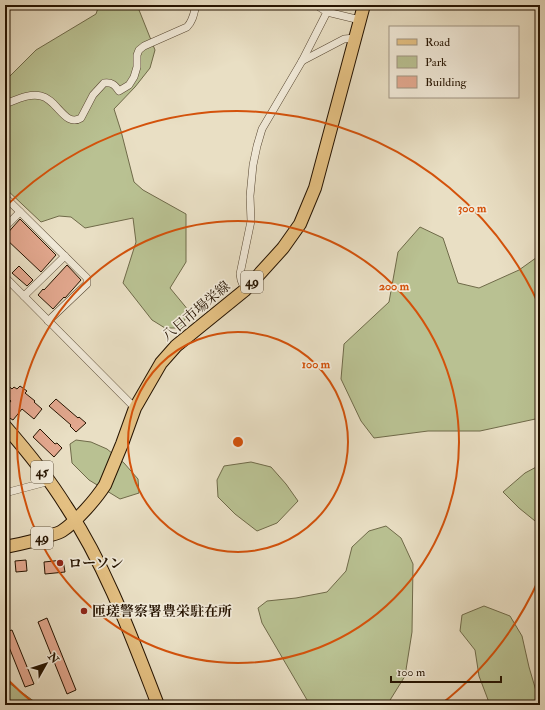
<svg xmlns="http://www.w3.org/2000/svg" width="545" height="710" viewBox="0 0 545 710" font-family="'IM FELL Double Pica','Noto Serif JP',serif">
<rect width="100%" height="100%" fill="#e9dfc4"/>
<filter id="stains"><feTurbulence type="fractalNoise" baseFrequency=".005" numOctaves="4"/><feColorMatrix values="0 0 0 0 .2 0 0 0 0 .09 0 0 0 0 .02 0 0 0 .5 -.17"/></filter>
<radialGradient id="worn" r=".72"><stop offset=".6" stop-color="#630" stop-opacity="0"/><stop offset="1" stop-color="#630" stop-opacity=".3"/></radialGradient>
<g fill="#b9c192" stroke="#6f6a49">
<polygon points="99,5 137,5 155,50 150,68 135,87 114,109 121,131 134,182 143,190 186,214 186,262 170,288 189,311 181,328 165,328 152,320 123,283 136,242 133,218 85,228 71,217 59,216 41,222 5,188 5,123 6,121 7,79 36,50 96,14"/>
<polygon points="420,227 443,238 458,283 479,288 519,270 540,255 540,418 480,431 428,431 374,438 361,421 341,379 344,344 389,302 398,252"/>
<polygon points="76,440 91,442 107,449 124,463 138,479 139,493 120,499 89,480 72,463 70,444"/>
<polygon points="251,462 271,467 286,484 298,501 277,523 257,531 235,514 218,497 217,480 224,466"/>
<polygon points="540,465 540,525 519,508 503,492 525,473"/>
<polygon points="386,526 401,538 413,564 412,632 405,676 387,705 310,705 262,623 258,608 267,601 296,598 327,592 346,571 352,547 369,531"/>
<polygon points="484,606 510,616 522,636 529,667 539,701 540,702 540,705 490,705 479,676 475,650 460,631 462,615"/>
<polygon points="5,680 39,705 5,705"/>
</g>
<g fill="#e3a88f" stroke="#251300">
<polygon points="20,219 56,255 41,272 5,238 5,236"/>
<polygon points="67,265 81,280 65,298 64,297 53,309 38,295 43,289 44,290"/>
<polygon points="19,266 33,280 27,286 12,273"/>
<polygon points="5,383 12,389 14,387 17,389 20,386 27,391 25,393 35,401 34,402 42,409 34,419 22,409 13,420 8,417 9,416 5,412 5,408 11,401 5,395"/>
<polygon points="56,399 78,418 79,417 86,423 76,432 70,426 71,425 49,406"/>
<polygon points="40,429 55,444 57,443 62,448 54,457 33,437"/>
<polygon points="26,560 27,571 16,572 15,561"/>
<polygon points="63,560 65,572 45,574 44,562"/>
<polygon points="47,618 76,690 67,694 38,622"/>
<polygon points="12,630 34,684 25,687 5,637 5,632"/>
</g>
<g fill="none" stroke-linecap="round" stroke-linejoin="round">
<g stroke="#564631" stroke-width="8">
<g id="minor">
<polyline points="316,5 327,12 360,20"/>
<polyline points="302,61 344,39 355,38"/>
<path d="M5,104C16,100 29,93 41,96C57,99 65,128 81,118L93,95L104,83C112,82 115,85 119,91L129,85L134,77L137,67V55L139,50L144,46L187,27C193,21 194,13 196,5"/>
<polyline points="5,197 87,278 87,284 48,321"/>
<polyline points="5,227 20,212"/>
<polyline points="5,277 135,408"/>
<polyline points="245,290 241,280 240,274 251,221 250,196 253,165 257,146 262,129 302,61 327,12"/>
<polyline points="24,296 65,256"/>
<polyline points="5,493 50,481"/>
</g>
</g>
<g stroke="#251300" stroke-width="14">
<g id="primary">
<path d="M5,426C27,451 48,477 66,506C106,566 132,638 158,705"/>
<path d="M5,547C21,544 36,541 51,535C55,534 59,533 62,531C77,521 96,499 105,485L122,444L135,408L161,363L176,346L245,290L283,248L300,224L315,188L364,5"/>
</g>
</g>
<use href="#minor" stroke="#f1ead9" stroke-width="7"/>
<use href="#primary" stroke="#e4c082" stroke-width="12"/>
</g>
<g fill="none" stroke="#d4520b" stroke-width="2">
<circle cx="238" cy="442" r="110"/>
<circle cx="238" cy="442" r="221"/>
<path d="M539 579A331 331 0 0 1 440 705M36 705A331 331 0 0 1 6 678M6 206A331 331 0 0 1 539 305"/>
</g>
<g fill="#8f2418" stroke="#f1ead9" stroke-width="1.5">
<circle cx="60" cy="563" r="4"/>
<circle cx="84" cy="611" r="4"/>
</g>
<g text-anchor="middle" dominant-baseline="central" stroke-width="3.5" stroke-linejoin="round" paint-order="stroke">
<g fill="#f1ead9" stroke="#625441" stroke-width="1">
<rect x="241" y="271" width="22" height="22" rx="3"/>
<rect x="31" y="461" width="22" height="22" rx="3"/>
<rect x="31" y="527" width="22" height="22" rx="3"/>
</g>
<g font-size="13" font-weight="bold" fill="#251300">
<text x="252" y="282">49</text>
<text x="42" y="472">45</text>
<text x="42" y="538">49</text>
</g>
<g font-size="14" fill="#251300" stroke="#f1ead9">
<text transform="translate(196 311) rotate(-40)">八日市場栄線</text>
</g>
<g font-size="14" font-weight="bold" fill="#251300" stroke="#f1ead9" text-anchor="start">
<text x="68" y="563">ローソン</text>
<text x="92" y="611">匝瑳警察署豊栄駐在所</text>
</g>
</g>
<circle cx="238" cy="442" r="6" fill="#d4520b" stroke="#f1ead9" stroke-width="2"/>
<g font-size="12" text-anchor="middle" font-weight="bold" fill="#d4520b" stroke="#f1ead9" stroke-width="3.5" stroke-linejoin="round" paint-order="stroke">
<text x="472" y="212">300 m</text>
<text x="394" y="290">200 m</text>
<text x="316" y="368">100 m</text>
</g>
<rect width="545" height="710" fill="none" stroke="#e9dfc4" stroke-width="20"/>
<rect x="6" y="6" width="533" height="698" fill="none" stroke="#251300" stroke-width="2"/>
<rect x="10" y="10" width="525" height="690" fill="none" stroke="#251300"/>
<rect x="389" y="26" width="130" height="72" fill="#f1ead9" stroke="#9f9482"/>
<rect x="397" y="39" width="20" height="6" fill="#e4c082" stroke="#9f9482"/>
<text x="425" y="46" font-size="12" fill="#251300">Road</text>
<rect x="397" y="56" width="20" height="12" fill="#b9c192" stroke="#9f9482"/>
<text x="425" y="66" font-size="12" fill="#251300">Park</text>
<rect x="397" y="76" width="20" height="12" fill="#e3a88f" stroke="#9f9482"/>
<text x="425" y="86" font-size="12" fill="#251300">Building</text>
<g transform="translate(46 664) rotate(51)" stroke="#f1ead9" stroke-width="3" paint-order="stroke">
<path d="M0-3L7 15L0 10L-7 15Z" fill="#251300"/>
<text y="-6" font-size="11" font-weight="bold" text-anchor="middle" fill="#251300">N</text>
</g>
<path d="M391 676v6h110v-6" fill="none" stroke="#251300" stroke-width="2"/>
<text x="397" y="676" font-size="12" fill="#251300" stroke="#f1ead9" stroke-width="3" paint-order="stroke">100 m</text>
<rect width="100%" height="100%" filter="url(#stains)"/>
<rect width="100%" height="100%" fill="url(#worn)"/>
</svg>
